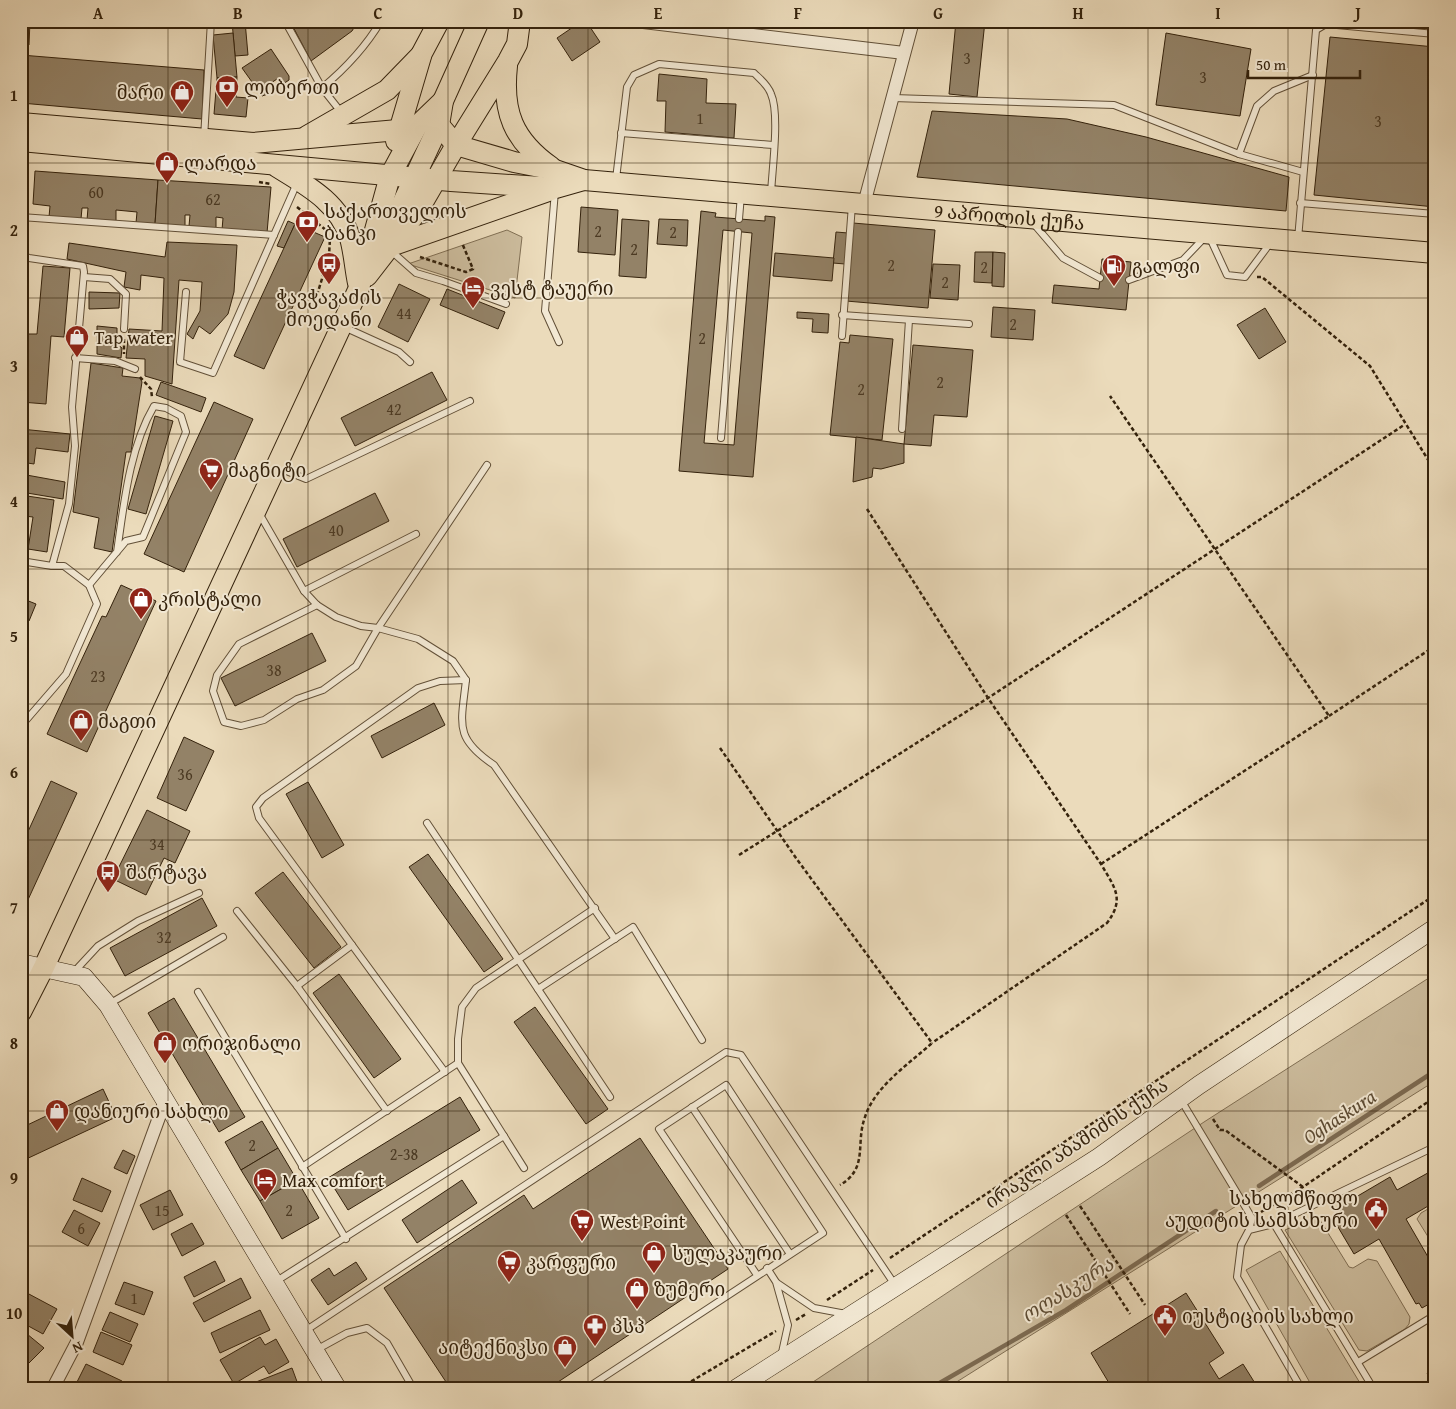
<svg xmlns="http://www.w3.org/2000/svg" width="1456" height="1409" viewBox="0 0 1456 1409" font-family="'Gentium Book Plus','Noto Serif Georgian',serif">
<rect width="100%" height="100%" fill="#ebdbbb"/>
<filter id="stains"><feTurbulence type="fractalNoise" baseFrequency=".004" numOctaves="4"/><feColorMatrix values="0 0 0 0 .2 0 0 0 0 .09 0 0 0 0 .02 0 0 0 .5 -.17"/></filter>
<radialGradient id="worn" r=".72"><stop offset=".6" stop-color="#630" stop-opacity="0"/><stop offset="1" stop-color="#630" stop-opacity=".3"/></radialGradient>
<g fill="#ccbc9d" stroke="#806f54">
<polygon points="507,230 522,237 515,298 408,264"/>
<polygon points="1435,974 1435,1081 947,1388 804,1388 1204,1122"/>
<polygon points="1435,1205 1435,1248 1417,1219 1421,1213"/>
<polygon points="1315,1217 1320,1220 1349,1267 1353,1268 1368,1259 1377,1261 1410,1317 1409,1324 1405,1329 1367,1351 1359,1350 1285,1230"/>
<polygon points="1280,1251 1363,1388 1313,1388 1246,1270"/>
</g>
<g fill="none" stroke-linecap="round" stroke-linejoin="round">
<g stroke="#7d6b52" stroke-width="4.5">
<polyline points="1259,1186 1435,1071"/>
<polyline points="931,1388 1066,1310 1216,1211"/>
</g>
</g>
<g fill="#938267" stroke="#34220c" fill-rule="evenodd">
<polygon points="21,21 30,21 29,45 21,45"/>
<polygon points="232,21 245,21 248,55 235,56"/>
<polygon points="290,21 358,21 352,31 311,61"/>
<polygon points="582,21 586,21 600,42 572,61 557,38"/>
<polygon points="956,21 985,21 977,97 949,94"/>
<polygon points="1341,21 1406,21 1406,27"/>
<polygon points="233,33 237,77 217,78 213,35"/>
<polygon points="1166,33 1251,49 1240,116 1156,105"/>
<polygon points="1330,37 1435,47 1435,207 1314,195"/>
<polygon points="271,49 289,76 289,80 283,84 277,79 268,85 268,94 262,96 242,68"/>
<polygon points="21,55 204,70 202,119 21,103"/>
<polygon points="659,74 707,79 706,103 736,104 734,138 665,132 666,101 657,101"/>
<polygon points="237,77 236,97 248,98 246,117 214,114 217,78"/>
<polygon points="932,111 1067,119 1146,137 1289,177 1286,211 917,177"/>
<polygon points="35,171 158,180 155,224 136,223 137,212 116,210 116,222 87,220 88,208 82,208 81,219 49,217 50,206 33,204"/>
<polygon points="158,180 271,187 267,233 222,230 223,218 216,217 216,228 189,226 190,215 185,215 185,227 155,224"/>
<polygon points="581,207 618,210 615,255 578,252"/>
<path d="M701,211L716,213L715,217L765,221V216L775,217L753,477L679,471ZM723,230L752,233L734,445L704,443Z"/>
<polygon points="622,219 649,221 646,278 619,276"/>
<polygon points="659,219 688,220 687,246 657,244"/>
<polygon points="288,221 295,224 284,248 277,246"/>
<polygon points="853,223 935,230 928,308 846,301"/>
<polygon points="295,224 325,237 264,369 234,356"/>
<polygon points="836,232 848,233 845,264 833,263"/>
<polygon points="167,242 237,245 234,292 228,314 210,334 199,326 193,339 187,334 200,311 202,282 179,280 172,384 145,376 145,359 126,358 129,329 162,331 164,278 141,275 140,290 124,287 126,272 67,259 69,243 165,257"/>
<polygon points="975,252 993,252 992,283 974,282"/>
<polygon points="993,252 1005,253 1004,287 992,286"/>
<polygon points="775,253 834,258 832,281 773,276"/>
<polygon points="1102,259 1131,262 1126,310 1052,303 1054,285 1099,289"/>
<polygon points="933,264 960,265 958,300 930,298"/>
<polygon points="43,266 70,268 64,337 51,336 46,404 21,402 25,334 37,334"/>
<polygon points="399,284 430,299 408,342 378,327"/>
<polygon points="447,289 505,312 498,329 440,305"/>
<polygon points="89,292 120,293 119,308 89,309"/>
<polygon points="993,307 1035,310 1033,340 991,337"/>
<polygon points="1265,308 1286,342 1259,359 1237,325"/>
<polygon points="797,312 829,314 828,333 812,332 813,319 797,318"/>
<polygon points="97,326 117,328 117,344 122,348 121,358 97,354"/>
<polygon points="850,335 893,339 882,440 830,435 840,342 849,343"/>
<polygon points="913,345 973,350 967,417 934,415 931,446 904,444"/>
<polygon points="91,363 123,368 122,376 140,378 142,382 131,452 126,452 112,552 94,548 99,518 73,512"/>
<polygon points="432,372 447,400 355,446 341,418"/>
<polygon points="161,382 206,398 201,412 156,395"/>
<polygon points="214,402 253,419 184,572 144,554"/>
<polygon points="155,416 173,421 146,514 128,509"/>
<polygon points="21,429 70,434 68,452 36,448 34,464 21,462"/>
<polygon points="856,437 904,444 904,463 881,469 873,468 872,477 853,482"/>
<polygon points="21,474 65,482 63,499 21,492"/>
<polygon points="375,493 389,521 297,567 283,539"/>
<polygon points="27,496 54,500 47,552 28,549 33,517 24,516"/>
<polygon points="121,585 156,601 87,752 47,734 102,616 106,617"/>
<polygon points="21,598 36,604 29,621 21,618"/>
<polygon points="312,633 326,661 235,706 221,678"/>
<polygon points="434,703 445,725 382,758 371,736"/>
<polygon points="184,737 214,751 186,811 157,798"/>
<polygon points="51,781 77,793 21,915 21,847"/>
<polygon points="308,782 344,845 322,858 286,794"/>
<polygon points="147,810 190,831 175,863 164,858 146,895 113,879"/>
<polygon points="428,854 503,959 484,972 409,867"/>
<polygon points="283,872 341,947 314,968 255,893"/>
<polygon points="202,898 217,926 125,976 110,948"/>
<polygon points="339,974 401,1059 374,1078 313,993"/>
<polygon points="174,998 245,1117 219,1132 148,1013"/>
<polygon points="535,1007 608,1109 586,1124 514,1022"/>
<polygon points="103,1089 116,1117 22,1161 21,1128"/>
<polygon points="460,1097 480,1130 348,1210 328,1178"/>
<polygon points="262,1121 278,1148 241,1170 225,1142"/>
<polygon points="640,1138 728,1269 549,1388 450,1388 384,1288 524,1195 533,1209"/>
<polygon points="278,1148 297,1180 260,1201 241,1170"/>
<polygon points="123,1150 135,1156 127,1174 114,1168"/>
<polygon points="1435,1169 1435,1202 1406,1219 1435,1269 1435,1294 1432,1295 1435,1306 1431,1308 1429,1304 1422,1308 1419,1303 1416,1304 1379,1239 1354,1254 1335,1222 1344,1217 1339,1207 1390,1177 1397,1190"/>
<polygon points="82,1178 111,1191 102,1212 73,1200"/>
<polygon points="297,1180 319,1218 282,1239 260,1201"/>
<polygon points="462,1180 477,1203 417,1243 402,1220"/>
<polygon points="170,1190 183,1215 153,1230 140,1205"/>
<polygon points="74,1210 100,1223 88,1246 62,1232"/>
<polygon points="192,1223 204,1244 182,1256 171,1234"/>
<polygon points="215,1261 225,1281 194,1297 184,1277"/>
<polygon points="356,1262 367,1279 328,1305 311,1280 329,1268 334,1276"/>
<polygon points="241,1278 251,1298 204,1322 193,1303"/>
<polygon points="124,1282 153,1292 144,1315 115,1304"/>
<polygon points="27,1293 57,1309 43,1334 21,1322 21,1302"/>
<polygon points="1186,1293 1224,1353 1209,1363 1219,1379 1243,1364 1258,1388 1112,1388 1091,1353"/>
<polygon points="260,1310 270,1330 220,1353 211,1333"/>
<polygon points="110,1312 138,1324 130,1342 102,1330"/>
<polygon points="21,1329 44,1348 21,1371"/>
<polygon points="101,1332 132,1345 123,1365 93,1352"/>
<polygon points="260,1337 265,1345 276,1339 289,1362 269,1374 264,1366 234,1384 220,1360"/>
<polygon points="86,1364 122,1381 118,1388 84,1388 76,1384"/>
<polygon points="292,1368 299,1387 258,1388 256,1382"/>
<polygon points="1435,1369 1435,1386 1427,1373"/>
</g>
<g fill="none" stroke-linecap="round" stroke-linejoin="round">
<g stroke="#625038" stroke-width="8">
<g id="lane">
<polyline points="285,21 322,88 341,112"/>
<path d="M322,88C346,68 365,48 381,21"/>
<polyline points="893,98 1114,105 1239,154 1303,172"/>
<polyline points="621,133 773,145"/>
<polyline points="204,138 211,21"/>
<polyline points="1239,154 1257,106 1274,91 1313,75"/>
<path d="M616,179L627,87L634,75L659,64L754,73C760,79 768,85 771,94C780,114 772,170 771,194"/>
<polyline points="555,191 545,311 559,342"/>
<polyline points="1300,203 1435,214"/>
<polyline points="21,216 24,145"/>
<polyline points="21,217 274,235"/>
<polyline points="739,219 741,195"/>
<polyline points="1033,223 1063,258 1100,278"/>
<polyline points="1210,238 1227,275 1245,277 1271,242"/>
<polyline points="1298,239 1316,30 1326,24 1435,34"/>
<polyline points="390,250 416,273 443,281 506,304"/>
<polyline points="21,254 29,258 83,266 84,272 72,407 75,446 69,504 52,566"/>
<polyline points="84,277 110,279 126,294 124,329"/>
<polyline points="1129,280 1183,260 1205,237"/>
<polyline points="186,292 180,362 213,373 297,183"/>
<polyline points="842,315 969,324"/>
<polyline points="344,327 399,352 410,362"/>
<polyline points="842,336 852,205"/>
<polyline points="75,358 115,361 135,369"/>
<polyline points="902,429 909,320"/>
<polyline points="721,438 738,232"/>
<polyline points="279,468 306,479 470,401"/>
<path d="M259,513L304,591L317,605L336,617L361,626L378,628L418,639L453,661L466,680C461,725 454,738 494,765L615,939"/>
<polyline points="21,561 52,566 64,566 89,585 97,604 66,674 21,726"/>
<path d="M89,585L126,541L143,537L186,432L181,416L166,408L154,406C129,449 124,504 117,552"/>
<polyline points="304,591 416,534"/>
<polyline points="317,605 239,644 217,675 213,691 224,722 241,726 264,720 297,699 323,690 356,666 378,628 487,465"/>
<polyline points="21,769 25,782 21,792"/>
<polyline points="427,823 610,1097"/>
<polyline points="237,911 297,986 387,1111"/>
<polyline points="73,973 98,946 138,921 199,893"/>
<polyline points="297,986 352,945"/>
<polyline points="538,989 633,927 702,1040"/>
<polyline points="198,992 346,1239"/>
<polyline points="109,1004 223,937"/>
<polyline points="458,1063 524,1168"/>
<polyline points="445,1072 259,818 256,807 263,798 418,688 440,681 466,680"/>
<polyline points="1181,1100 1252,1218 1249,1230"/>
<polyline points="692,1107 790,1254"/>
<polyline points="302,1167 458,1063 458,1039 462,1007 476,988 595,908"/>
<polyline points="1274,1224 1373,1388"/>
<polyline points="767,1268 776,1282 788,1325 781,1357"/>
<polyline points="275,1282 504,1136"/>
<polyline points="777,1283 814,1308 846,1314"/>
<polyline points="305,1331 726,1052 741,1055 895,1285"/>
<polyline points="316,1350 347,1333 367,1328 387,1343 413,1388"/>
<polyline points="1358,1362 1435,1315"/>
<polyline points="587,1388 823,1233 726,1085 659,1129 757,1275"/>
<polyline points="1301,1388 1237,1277 1241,1245 1249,1230 1274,1224 1430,1149 1435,1140"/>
</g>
</g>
<g stroke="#625038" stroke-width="14">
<g id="street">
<polyline points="635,21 904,53"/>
<polyline points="864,204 913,21"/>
<polyline points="53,1388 77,1342 165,1101"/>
</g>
</g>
<g stroke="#34220c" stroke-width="19">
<g id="secondary">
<polyline points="21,963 84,977 108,1005 337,1388"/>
<polyline points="737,1388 1099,1157 1199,1085 1435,928"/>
</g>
</g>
<g stroke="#34220c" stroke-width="22">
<g id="primary">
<path d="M507,66C502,112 513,140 551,167"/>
<polyline points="21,123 253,143 398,130 417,126"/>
<path id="s1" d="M439,125L456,145L514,162L555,170L584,180L1435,253"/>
<polyline points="307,136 387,90 421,55"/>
<polyline points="21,141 451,181 556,188 584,180"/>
<polyline points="396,141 422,53 439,21"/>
<path d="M277,167C306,185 339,202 350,238C354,252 355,269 358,283"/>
<polyline points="390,235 391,228 439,125 443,101 479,21"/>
<polyline points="388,247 551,190"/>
<polyline points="367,276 419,209 456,145 508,61 517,44 520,21"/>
<polyline points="21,1012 44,967 359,288 390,176 417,126 443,101"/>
</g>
</g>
<g stroke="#34220c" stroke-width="2.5" stroke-dasharray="4 2.5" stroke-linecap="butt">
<polyline points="259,182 271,184"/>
<polyline points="297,207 326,230"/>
<polyline points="420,257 466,272 473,269 462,243"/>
<polyline points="1257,277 1262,277 1370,366 1435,471"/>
<polyline points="317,295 329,256 330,238"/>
<polyline points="124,339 124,354"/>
<polyline points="140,377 151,389 152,397"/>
<path d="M867,509L988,698L1101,864C1115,888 1125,899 1107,923L932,1043"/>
<polyline points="1329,716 1435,646"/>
<path d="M720,748L796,858L932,1043C909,1064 875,1086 865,1117C855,1144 869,1168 840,1185"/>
<polyline points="739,855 988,698 1404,425"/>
<polyline points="1101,864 1329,716 1110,396"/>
<polyline points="1213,1119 1220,1130 1225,1130 1303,1187"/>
<polyline points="1080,1206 1145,1305"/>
<polyline points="1261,1212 1303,1187 1435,1097"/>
<polyline points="1066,1215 1130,1314"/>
<polyline points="890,1258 1435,895"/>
<polyline points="827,1300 873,1270"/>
<polyline points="796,1320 806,1314"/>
<polyline points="680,1388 776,1331"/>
</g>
<use href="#lane" stroke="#f2e8d3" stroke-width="6"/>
<use href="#street" stroke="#f2e8d3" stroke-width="12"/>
<use href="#secondary" stroke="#f2e8d3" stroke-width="18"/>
<use href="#primary" stroke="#ebdbbb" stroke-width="20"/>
</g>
<path fill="none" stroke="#34220c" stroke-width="1" stroke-opacity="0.55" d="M168,21V1388M308,21V1388M448,21V1388M588,21V1388M728,21V1388M868,21V1388M1008,21V1388M1148,21V1388M1288,21V1388M21,163H1435M21,298H1435M21,434H1435M21,569H1435M21,704H1435M21,840H1435M21,975H1435M21,1111H1435M21,1246H1435"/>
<defs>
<g id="bank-pin" transform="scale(1.25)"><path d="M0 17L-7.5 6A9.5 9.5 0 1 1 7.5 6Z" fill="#8f2418" stroke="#f2e8d3"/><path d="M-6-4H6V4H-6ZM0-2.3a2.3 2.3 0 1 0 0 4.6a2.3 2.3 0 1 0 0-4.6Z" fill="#fff"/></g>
<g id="shop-pin" transform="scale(1.25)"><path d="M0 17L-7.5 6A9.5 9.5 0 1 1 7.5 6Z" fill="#8f2418" stroke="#f2e8d3"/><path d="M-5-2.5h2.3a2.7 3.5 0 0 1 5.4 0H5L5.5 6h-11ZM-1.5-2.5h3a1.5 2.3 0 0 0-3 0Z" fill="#fff"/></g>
<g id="bus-pin" transform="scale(1.25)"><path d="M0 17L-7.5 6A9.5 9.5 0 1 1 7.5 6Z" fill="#8f2418" stroke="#f2e8d3"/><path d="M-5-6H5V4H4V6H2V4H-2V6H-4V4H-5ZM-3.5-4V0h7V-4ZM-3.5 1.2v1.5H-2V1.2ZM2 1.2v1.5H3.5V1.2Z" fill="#fff"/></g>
<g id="fuel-pin" transform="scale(1.25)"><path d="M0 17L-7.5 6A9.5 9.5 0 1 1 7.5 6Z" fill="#8f2418" stroke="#f2e8d3"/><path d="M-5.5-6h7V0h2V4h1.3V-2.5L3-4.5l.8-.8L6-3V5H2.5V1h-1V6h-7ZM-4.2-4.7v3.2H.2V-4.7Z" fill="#fff"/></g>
<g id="hotel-pin" transform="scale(1.25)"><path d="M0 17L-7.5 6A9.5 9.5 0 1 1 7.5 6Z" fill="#8f2418" stroke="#f2e8d3"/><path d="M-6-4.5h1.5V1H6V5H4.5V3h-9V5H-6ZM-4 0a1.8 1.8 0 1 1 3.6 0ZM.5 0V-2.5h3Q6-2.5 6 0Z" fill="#fff"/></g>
<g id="supermarket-pin" transform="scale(1.25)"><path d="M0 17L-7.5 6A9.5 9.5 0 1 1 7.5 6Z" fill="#8f2418" stroke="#f2e8d3"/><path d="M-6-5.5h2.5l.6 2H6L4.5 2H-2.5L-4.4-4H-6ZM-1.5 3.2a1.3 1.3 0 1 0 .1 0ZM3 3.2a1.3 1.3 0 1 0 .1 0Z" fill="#fff"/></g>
<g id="civic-pin" transform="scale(1.25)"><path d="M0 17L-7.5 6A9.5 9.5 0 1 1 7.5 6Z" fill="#8f2418" stroke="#f2e8d3"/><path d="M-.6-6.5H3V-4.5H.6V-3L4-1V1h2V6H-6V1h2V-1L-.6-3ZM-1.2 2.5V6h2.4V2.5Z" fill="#fff"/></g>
<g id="pharmacy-pin" transform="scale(1.25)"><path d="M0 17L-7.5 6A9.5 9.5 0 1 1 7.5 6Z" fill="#8f2418" stroke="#f2e8d3"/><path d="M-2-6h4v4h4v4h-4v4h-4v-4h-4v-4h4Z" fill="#fff"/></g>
</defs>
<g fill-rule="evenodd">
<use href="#bank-pin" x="227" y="87"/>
<use href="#shop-pin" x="182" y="92"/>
<use href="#shop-pin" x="167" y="163"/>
<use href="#bank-pin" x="307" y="222"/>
<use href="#bus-pin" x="329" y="264"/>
<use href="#fuel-pin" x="1114" y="266"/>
<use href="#hotel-pin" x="473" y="288"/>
<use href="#shop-pin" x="77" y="337"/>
<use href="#supermarket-pin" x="211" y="470"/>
<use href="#shop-pin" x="141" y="599"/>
<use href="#shop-pin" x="81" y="721"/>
<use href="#bus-pin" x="108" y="872"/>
<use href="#shop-pin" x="165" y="1043"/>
<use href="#shop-pin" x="57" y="1111"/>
<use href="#hotel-pin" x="265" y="1180"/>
<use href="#civic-pin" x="1376" y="1209"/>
<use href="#supermarket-pin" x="582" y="1221"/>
<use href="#shop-pin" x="654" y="1253"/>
<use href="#supermarket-pin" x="509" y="1262"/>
<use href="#shop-pin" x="637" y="1289"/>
<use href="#civic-pin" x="1165" y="1316"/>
<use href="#pharmacy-pin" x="595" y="1326"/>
<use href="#shop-pin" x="565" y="1347"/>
</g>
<g text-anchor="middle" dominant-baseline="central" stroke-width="4" stroke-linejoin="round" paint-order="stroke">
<g font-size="16" fill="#4c3a23">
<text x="967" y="58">3</text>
<text x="1203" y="77">3</text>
<text x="700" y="118">1</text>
<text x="1378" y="121">3</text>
<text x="96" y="192">60</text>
<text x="213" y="199">62</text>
<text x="598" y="231">2</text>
<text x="673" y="232">2</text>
<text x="634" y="249">2</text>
<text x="891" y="265">2</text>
<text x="984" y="267">2</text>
<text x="945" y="282">2</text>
<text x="404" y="313">44</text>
<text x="1013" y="324">2</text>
<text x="702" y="338">2</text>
<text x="940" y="382">2</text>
<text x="861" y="389">2</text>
<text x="394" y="409">42</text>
<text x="336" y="530">40</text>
<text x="274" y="670">38</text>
<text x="98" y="676">23</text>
<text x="185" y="774">36</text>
<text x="157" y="844">34</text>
<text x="164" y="937">32</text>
<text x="252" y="1145">2</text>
<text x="404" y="1154">2-38</text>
<text x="162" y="1210">15</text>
<text x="289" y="1210">2</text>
<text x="81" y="1228">6</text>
<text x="134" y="1298">1</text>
</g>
<g font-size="19" fill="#34220c" stroke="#f2e8d3" text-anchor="start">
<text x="244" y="87">ლიბერთი</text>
<text x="164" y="92" text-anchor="end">მარი</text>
<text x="184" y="163">ლარდა</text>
<text x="324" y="211">საქართველოს<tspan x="324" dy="22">ბანკი</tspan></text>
<text x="1132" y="266">გალფი</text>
<text x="490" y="288">ვესტ ტაუერი</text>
<text x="329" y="297" text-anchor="middle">ჭავჭავაძის<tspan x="329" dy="22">მოედანი</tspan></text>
<text x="94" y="337">Tap water</text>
<text x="228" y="470">მაგნიტი</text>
<text x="158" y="599">კრისტალი</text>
<text x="98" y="721">მაგთი</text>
<text x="126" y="872">შარტავა</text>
<text x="182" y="1043">ორიჯინალი</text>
<text x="74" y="1111">დანიური სახლი</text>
<text x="282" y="1180">Max comfort</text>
<text x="1358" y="1198" text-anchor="end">სახელმწიფო<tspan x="1358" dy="22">აუდიტის სამსახური</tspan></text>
<text x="600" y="1221">West Point</text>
<text x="672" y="1253">სულაკაური</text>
<text x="526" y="1262">კარფური</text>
<text x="654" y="1289">ზუმერი</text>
<text x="1182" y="1316">იუსტიციის სახლი</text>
<text x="612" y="1326">პსპ</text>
<text x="548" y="1347" text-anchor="end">აიტექნიკსი</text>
</g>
<g font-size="19" fill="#34220c" stroke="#f2e8d3">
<text stroke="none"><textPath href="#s1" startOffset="586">9 აპრილის ქუჩა</textPath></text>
<text transform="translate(1076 1143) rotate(-34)">ირაკლი აბაშიძის ქუჩა</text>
</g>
<g font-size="20" font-style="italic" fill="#5e4d35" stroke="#f2e8d3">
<text transform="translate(1339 1116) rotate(-33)">Oghaskura</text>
<text transform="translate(1067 1289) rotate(-32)">ოღასკურა</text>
</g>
</g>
<rect width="1456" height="1409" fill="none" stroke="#ebdbbb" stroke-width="55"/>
<g transform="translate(72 1336) rotate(154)" stroke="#f2e8d3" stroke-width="4" paint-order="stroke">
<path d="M0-4L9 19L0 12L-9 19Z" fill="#34220c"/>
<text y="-8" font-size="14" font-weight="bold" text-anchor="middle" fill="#34220c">N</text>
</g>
<path d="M1248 70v8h112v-8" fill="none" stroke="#34220c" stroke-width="2.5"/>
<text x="1256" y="70" font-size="15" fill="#34220c" stroke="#f2e8d3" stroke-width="4" paint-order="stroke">50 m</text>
<rect x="28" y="28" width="1400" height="1354" fill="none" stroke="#34220c" stroke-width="2"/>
<g font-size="16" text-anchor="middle" font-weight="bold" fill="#34220c">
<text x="98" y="19">A</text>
<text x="238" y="19">B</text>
<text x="378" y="19">C</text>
<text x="518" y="19">D</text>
<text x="658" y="19">E</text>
<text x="798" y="19">F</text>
<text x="938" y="19">G</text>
<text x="1078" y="19">H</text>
<text x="1218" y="19">I</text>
<text x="1358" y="19">J</text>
<text x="14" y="101">1</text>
<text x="14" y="236">2</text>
<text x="14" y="372">3</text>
<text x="14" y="507">4</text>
<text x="14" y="642">5</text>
<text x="14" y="778">6</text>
<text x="14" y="913">7</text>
<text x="14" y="1049">8</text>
<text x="14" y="1184">9</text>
<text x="14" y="1319">10</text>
</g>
<rect width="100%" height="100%" filter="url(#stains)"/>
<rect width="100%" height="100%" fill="url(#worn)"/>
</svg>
